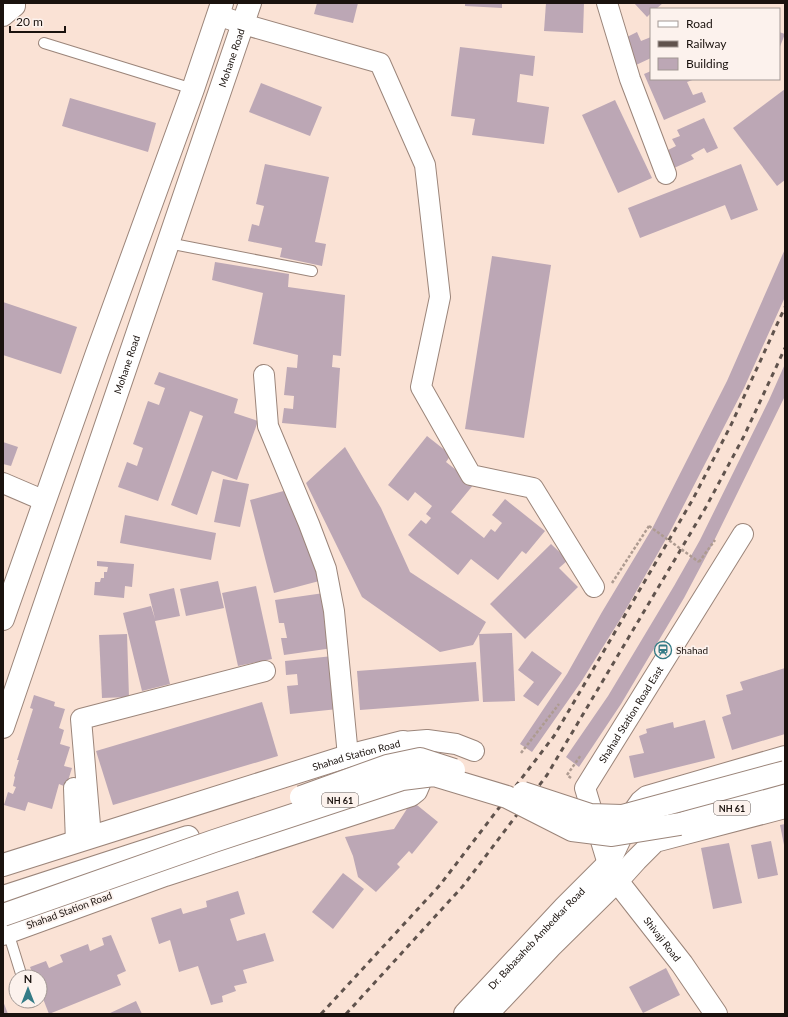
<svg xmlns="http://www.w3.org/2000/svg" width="788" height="1017" viewBox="0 0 788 1017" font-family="Lato,sans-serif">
<rect width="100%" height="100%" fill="#fae2d5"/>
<g fill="#bca7b5">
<polygon points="317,3 358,3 353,23 314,14"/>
<polygon points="465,3 502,3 502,8 465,6"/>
<polygon points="546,3 584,3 583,33 544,31"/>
<polygon points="634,3 663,3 656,9 651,9 651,13 647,17"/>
<polygon points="637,32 641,41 651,37 651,58 636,65 625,38"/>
<polygon points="779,32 785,34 779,49"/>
<polygon points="460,47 535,56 533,76 520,74 517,102 549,107 544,144 472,135 475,119 451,116"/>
<polygon points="651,71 651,79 695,79 687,82 693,95 702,92 706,102 664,120 644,74"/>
<polygon points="261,83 322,107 310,136 249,112"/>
<polygon points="785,89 785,180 777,186 733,128"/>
<polygon points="70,98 156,123 148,152 62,126"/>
<polygon points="615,100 652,178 618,193 582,115"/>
<polygon points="704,118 718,148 707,153 704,148 691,155 694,159 674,168 666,151 676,146 672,139 680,136 677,130"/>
<polygon points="265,164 329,177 315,242 326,244 322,266 280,257 282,248 248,241 252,224 259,226 264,206 256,204"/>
<polygon points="741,164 758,210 731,220 725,205 640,238 628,208"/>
<polygon points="785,249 785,297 744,388 670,532 621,618 581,682 532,752 520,744 567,674 602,612 653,527 727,381"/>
<polygon points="492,256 551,265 524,438 465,429"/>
<polygon points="215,262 289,274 288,287 345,295 341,356 333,355 332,367 340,368 336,428 282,423 284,408 293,409 294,396 284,395 287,367 297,368 298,355 253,344 263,293 212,280"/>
<polygon points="3,302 77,327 61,374 3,355"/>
<polygon points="785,364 785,396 711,547 684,598 621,704 579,767 566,757 608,696 674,586 700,540 769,400"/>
<polygon points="159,372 238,399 234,413 258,421 237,480 212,471 197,515 171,505 203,416 190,411 158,501 118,487 127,462 137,466 143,448 133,444 148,401 159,405 165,388 154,384"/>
<polygon points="427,436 451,455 446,462 474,484 451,512 484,538 491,529 495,532 502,523 492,515 505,499 545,531 526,554 522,551 498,580 471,559 458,575 408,535 421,520 426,524 431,518 426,514 432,506 415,492 408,501 388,485"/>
<polygon points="3,442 18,447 11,466 3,464"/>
<polygon points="345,447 381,508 410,572 486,622 473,645 440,652 362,597 306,483"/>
<polygon points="223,479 249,484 240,527 214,522"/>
<polygon points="291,489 311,558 317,556 323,580 274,593 250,500"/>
<polygon points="125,515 216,533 211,560 120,543"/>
<polygon points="551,544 568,560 559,568 578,587 525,639 490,604"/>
<polygon points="97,561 134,564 132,587 125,586 124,598 94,595 95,582 100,582 101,578 104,578 104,572 107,572 108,567 97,566"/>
<polygon points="218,581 224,608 186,616 180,589"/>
<polygon points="256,586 272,659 238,666 222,593"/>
<polygon points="174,588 180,616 155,621 170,684 142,691 123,613 151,606 155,619 149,594"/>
<polygon points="324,593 328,617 324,618 327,635 333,648 284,655 281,638 287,638 284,623 279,623 275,600"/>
<polygon points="512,633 515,701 483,702 479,634"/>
<polygon points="127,634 129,697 102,698 99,635"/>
<polygon points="532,651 562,673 538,706 523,696 534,682 518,670"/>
<polygon points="333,656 338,709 290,714 287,686 298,685 297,674 286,675 285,661"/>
<polygon points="476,662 479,701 360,710 357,671"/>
<polygon points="785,668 785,734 732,750 722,717 731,714 726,695 743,690 740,682"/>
<polygon points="34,695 55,702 54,706 65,709 59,728 64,730 60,744 70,747 64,766 72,768 66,787 59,784 52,809 28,802 25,811 4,805 8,792 13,794 16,787 13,786 15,777 14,776 19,760 17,760 33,709 30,708"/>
<polygon points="262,702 278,756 113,805 96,751"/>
<polygon points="705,720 715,758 634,778 629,756 644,753 639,736 647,733 646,729 673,722 674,728"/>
<polygon points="412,801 438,822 412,854 409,851 397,864 400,867 376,892 358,877 353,856 345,837 394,829"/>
<polygon points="785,824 785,845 784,845 780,825"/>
<polygon points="771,841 778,875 758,879 751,845"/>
<polygon points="729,843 742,903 713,909 701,848"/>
<polygon points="343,873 364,889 333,929 312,912"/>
<polygon points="238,891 245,914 230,919 237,941 265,933 274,961 243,970 247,983 234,986 236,991 222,996 223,1002 211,1005 198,966 179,972 170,940 159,944 151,918 181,908 183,914 207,907 206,901"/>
<polygon points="111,935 126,971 117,975 121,985 49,1014 40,991 40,977 34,977 30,967 46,961 49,968 63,962 60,955 88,944 90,951 104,945 102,938"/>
<polygon points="666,968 680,995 643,1013 629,987"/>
<polygon points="3,1001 8,1014 3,1014"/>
<polygon points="136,1001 142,1014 108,1014"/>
</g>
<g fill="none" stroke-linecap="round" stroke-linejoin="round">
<g stroke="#9b857a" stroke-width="12">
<g id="service">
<polyline points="44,43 193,89"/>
<polyline points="168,243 312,271"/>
<polyline points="8,932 22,977"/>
<polyline points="30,1001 31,1002"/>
</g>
</g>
<g stroke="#9b857a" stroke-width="22">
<g id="minor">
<polyline points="607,3 630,79 666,174"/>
<polyline points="218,15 243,24 380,63 425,165 440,297 421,387 471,475 533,488 594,587"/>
<polyline points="3,16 15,6 15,3"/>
<polyline points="264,375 268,426 309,524 326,569 334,611 348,756"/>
<polyline points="3,483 45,501"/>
<polyline points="403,742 427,740 456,744 474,751"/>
<polyline points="74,788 76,842"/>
<polyline points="91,837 81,719 265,671"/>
<path id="s1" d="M608,864L585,788L743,534"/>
</g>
</g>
<g stroke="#9b857a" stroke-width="24">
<g id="tertiary">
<path id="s2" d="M608,865L617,881L682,964L716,1014"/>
</g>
</g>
<g stroke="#9b857a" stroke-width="24">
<g id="secondary">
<path id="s3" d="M465,1014L565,907L608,864L629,819L641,802L647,797L785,757"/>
<polyline points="487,1014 550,947 617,881 636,860 655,841 785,807"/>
</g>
</g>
<g stroke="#9b857a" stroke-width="24">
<g id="primary">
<polyline points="3,619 97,353 193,89 222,3"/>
<path id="s4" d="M3,727L250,3"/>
<path id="s5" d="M3,865L348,756L403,742L419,784L416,791L411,795L165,875L3,934"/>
</g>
</g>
<g stroke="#9b857a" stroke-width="24">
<g id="trunk">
<polyline points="680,824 785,791"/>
<polyline points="3,897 188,837"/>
</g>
</g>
<g stroke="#ae9b91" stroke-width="2.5" stroke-dasharray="3 2" stroke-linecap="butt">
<polyline points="699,562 715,540"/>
<polyline points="612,583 649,526"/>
<polyline points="521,753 559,704"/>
<polyline points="571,778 567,775 581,755"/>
</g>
<use href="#service" stroke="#fff" stroke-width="10"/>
<use href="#minor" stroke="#fff" stroke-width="20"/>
<use href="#tertiary" stroke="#fff" stroke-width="22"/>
<use href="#secondary" stroke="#fff" stroke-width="22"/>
<use href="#primary" stroke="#fff" stroke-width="22"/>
<use href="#trunk" stroke="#fff" stroke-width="22"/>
<g stroke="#60534d" stroke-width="3" stroke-dasharray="5 5" stroke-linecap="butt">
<polyline points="321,1014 440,885 554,736 693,499 731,425 785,307"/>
<polyline points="346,1014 463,886 547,775 706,507 744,436 785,348"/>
</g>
<g stroke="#9b857a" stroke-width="24" stroke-linecap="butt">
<g id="trunk-bridge">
<polyline points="523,793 590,815 622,816 785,772"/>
<polyline points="301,797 387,766 420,759 454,770"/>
<polyline points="3,915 214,841 402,779 434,775 507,797 572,830 612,835 680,824"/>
</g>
</g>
<polyline stroke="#ae9b91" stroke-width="2.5" stroke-dasharray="3 2" stroke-linecap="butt" points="649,526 699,562"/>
<use href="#trunk-bridge" stroke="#fff" stroke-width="22"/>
</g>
<defs>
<g id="station-ring" transform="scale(0.9)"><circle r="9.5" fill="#fcf2ed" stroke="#347b86" stroke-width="1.5"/><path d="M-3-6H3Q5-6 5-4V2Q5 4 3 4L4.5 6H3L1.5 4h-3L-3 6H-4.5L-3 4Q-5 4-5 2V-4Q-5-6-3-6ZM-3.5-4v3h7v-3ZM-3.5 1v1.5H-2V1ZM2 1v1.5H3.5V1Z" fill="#347b86"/></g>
</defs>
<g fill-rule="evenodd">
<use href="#station-ring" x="663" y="650"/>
</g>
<g text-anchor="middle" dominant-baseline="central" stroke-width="3.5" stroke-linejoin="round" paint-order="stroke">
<g fill="#fcf2ed" stroke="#5e5551" stroke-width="1">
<rect x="322" y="793" width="36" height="14" rx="3"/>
<rect x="714" y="801" width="36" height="14" rx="3"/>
</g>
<g font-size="9" font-weight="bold" fill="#1a120e">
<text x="340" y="800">NH 61</text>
<text x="732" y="808">NH 61</text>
</g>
<g font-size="10" fill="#1a120e" stroke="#fcf2ed">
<text stroke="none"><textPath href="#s4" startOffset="707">Mohane Road</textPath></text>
<text stroke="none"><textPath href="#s4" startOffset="383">Mohane Road</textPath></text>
<text stroke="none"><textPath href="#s1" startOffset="166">Shahad Station Road East</textPath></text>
<text stroke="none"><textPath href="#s5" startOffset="370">Shahad Station Road</textPath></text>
<text transform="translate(69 910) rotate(-20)">Shahad Station Road</text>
<text stroke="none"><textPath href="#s3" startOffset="104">Dr. Babasaheb Ambedkar Road</textPath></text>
<text stroke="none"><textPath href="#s2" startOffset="92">Shivaji Road</textPath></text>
</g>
<g font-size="10" fill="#1a120e" stroke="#fcf2ed" text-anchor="start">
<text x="676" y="650">Shahad</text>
</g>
</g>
<rect width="788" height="1017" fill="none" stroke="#1a120e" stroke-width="8"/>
<rect x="650" y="8" width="130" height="72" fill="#fcf2ed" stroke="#a29894"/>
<rect x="658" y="21" width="20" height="6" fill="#ffffff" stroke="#a29894"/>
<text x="686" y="28" font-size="12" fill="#1a120e">Road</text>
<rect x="658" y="41" width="20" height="6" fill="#60534d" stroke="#a29894"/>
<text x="686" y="48" font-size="12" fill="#1a120e">Railway</text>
<rect x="658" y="58" width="20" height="12" fill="#bca7b5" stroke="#a29894"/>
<text x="686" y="68" font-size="12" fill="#1a120e">Building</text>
<g transform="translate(28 989)"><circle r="19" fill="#fcf2ed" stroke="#a29894"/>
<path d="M0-3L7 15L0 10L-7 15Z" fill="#347b86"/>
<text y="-6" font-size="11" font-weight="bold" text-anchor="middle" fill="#1a120e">N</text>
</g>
<path d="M10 26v6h55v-6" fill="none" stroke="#1a120e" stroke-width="2"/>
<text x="16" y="26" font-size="12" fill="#1a120e" stroke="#fcf2ed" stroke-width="3" paint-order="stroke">20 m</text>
</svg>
